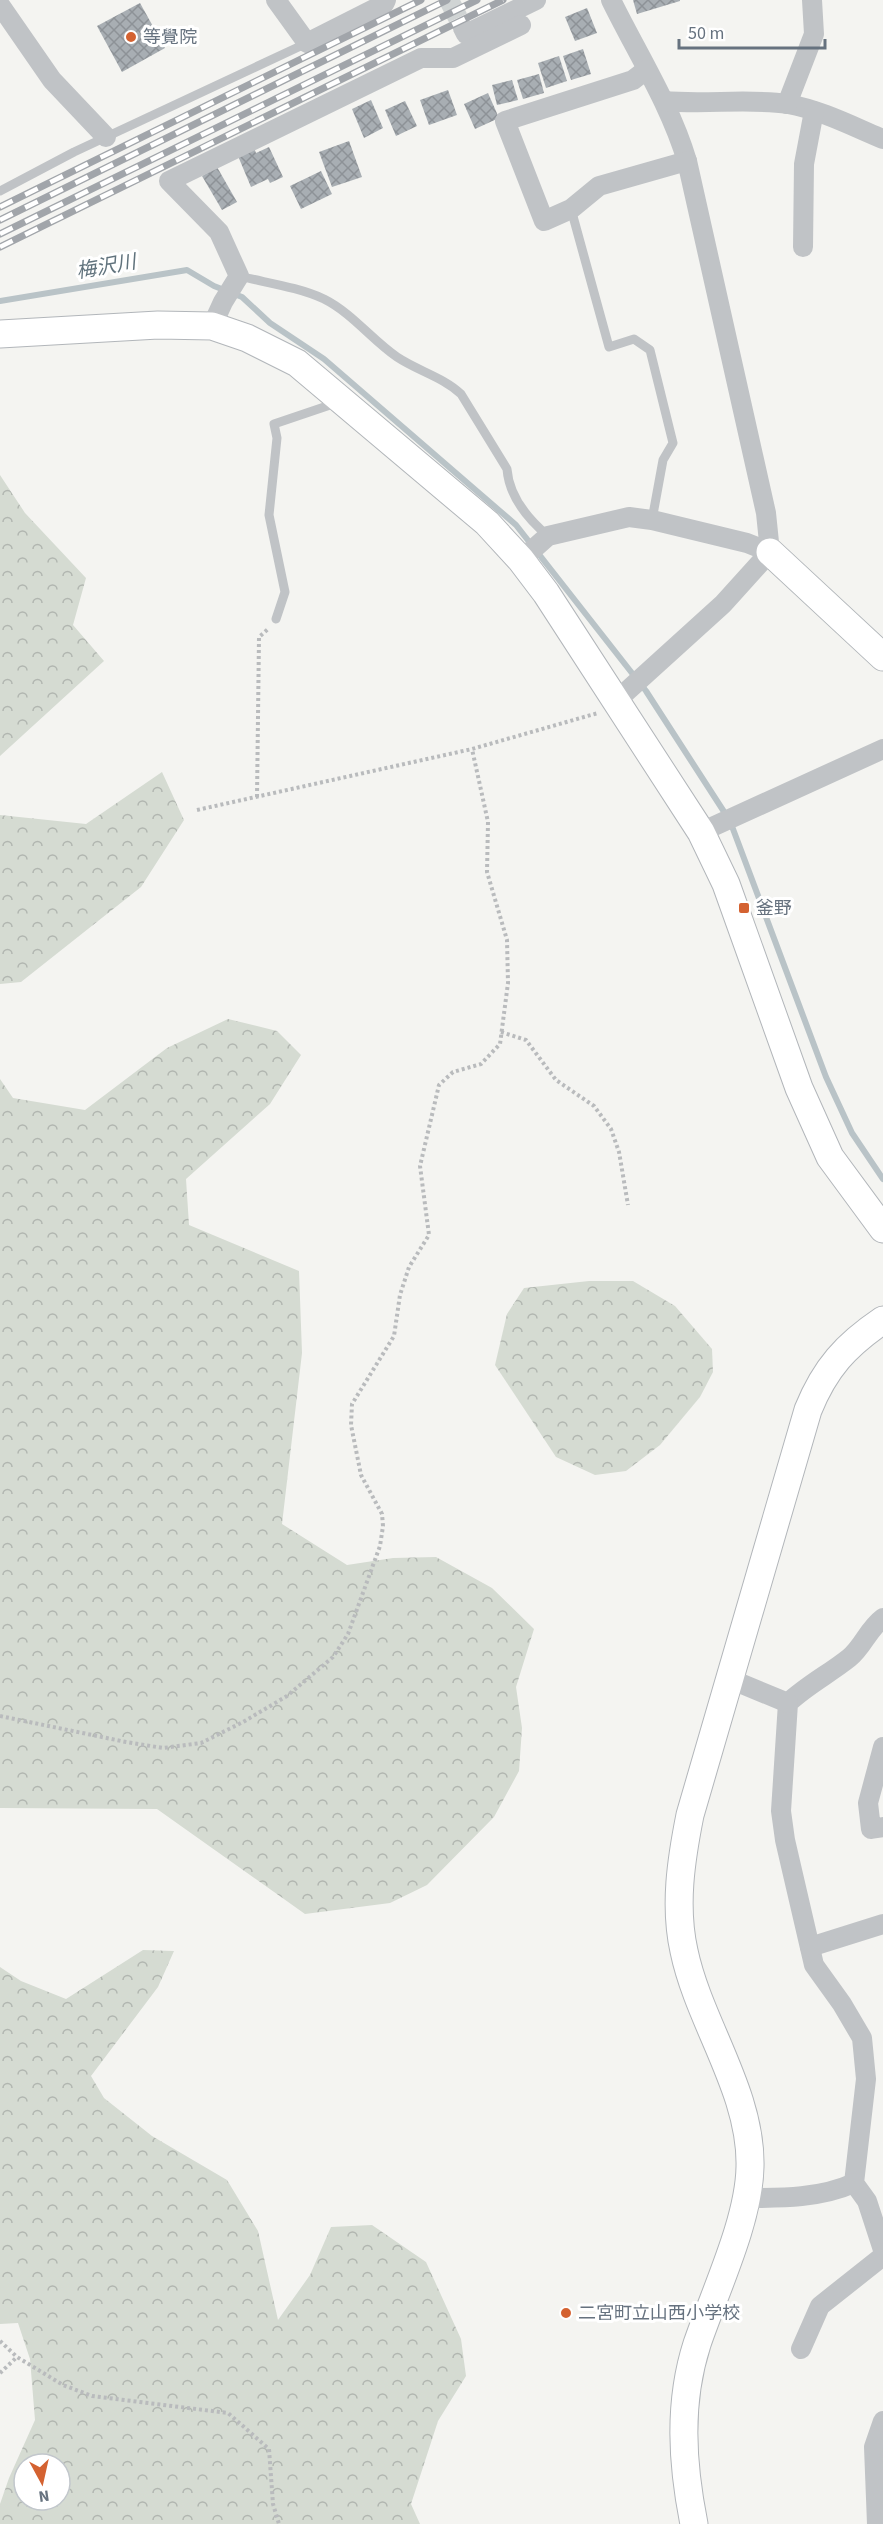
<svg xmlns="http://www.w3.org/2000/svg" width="883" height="2524" viewBox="0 0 883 2524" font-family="'Source Sans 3','Noto Sans JP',sans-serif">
<defs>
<pattern id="forest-crowns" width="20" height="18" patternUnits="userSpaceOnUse" patternTransform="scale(1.5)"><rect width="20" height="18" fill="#d5dbd2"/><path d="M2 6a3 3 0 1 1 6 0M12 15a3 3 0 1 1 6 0" fill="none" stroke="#b1b6b0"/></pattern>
<pattern id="building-cross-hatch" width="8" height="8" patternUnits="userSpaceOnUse" patternTransform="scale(1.5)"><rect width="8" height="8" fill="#a8aeb3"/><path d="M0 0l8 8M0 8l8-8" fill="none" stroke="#8d9297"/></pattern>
</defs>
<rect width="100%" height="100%" fill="#f4f4f1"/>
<g fill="url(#forest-crowns)" fill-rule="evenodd">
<polygon points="0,475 25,513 86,578 73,625 104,661 0,756"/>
<polygon points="162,772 184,820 141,887 21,982 0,984 0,815 86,824"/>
<polygon points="228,1019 277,1031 301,1055 270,1104 186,1179 189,1225 299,1271 302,1353 282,1524 347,1565 393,1558 436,1557 492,1588 534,1629 516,1687 522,1728 519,1771 494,1817 427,1885 390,1903 305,1914 157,1809 0,1808 0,1079 13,1098 85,1110 167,1048"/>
<polygon points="589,1281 633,1281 675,1306 712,1349 713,1372 700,1397 660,1445 626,1471 595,1475 556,1457 495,1365 507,1314 524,1288"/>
<path d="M143,1950L174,1951L158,1987L91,2076L104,2098L152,2136L227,2180L258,2231L278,2320L310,2275L331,2227L372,2225L426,2262L461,2339L466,2376L438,2421L411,2504L420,2524H0V2504L9,2478L35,2420L30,2359L18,2323L0,2324V1967L21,1981L66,1999ZM24,2464H60V2500H24Z"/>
</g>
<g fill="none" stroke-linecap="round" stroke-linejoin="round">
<polyline stroke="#b9c3c7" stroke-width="6" points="0,301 187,270 214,286 242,297 270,323 324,359 516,525 646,691 730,821 826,1077 852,1133 883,1179"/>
</g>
<g fill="url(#building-cross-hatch)">
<polygon points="633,0 680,0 680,1 637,14"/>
<polygon points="140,3 165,48 122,72 97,26"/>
<polygon points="587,8 597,33 575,41 565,17"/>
<polygon points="583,49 591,74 571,80 563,56"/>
<polygon points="559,56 567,81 546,88 538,63"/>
<polygon points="539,74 544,93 523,99 517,80"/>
<polygon points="512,80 518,100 497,105 492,85"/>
<polygon points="448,90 457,115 429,125 420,100"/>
<polygon points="488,93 499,118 475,129 464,104"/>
<polygon points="371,100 383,128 364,138 352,109"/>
<polygon points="405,101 417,126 396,136 385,110"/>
<polygon points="349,141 362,177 332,187 319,152"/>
<polygon points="269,147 283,177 270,183 268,179 251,187 238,156 254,148 256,153"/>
<polygon points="217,167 237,202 222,210 202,176"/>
<polygon points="321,171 332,194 301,209 290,186"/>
</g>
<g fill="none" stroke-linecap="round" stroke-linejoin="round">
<polyline stroke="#d0d4d4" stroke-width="20" stroke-dasharray="20 10" stroke-linecap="butt" points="449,0 463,28"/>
<g stroke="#b2b6ba" stroke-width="29">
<g id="secondary">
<polyline points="0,334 158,325 212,326 247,338 297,363 487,523 521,560 546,593 701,832 726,884 799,1088 830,1157 883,1229"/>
<polyline points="770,552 883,657"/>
<path d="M694,2524C682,2464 678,2403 697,2344C715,2291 749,2221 750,2167C752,2092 699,2023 684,1951C674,1906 681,1860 690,1815L808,1410C825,1368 846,1345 883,1320"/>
</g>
</g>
<g stroke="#b9bbbd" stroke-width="4" stroke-dasharray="3 3" stroke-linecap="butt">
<polyline points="257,797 259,637 268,629"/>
<polyline points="197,810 472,749 598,713"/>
<polyline points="501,1032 526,1040 556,1080 594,1106 611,1129 619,1152 628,1205"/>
<polyline points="0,1716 126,1742 163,1748 201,1743 243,1722 287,1696 333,1657 348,1634 380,1546 383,1526 382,1514 361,1475 351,1425 352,1404 394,1336 400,1295 409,1267 429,1235 420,1166 439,1085 453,1072 481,1064 500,1044 508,983 507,940 487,872 488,822 472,749"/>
<polyline points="0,2341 17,2357 63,2385 92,2396 228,2413 269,2449 273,2504 279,2524"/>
<polyline points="0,2373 17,2357"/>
</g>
<g stroke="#c0c3c6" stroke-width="9">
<polyline points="0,191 74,152 307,43"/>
<polyline points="571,209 609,347 634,339 650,350 673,443 663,460 652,520"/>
<path d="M239,276C267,283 298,287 324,299C352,313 372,340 397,357C418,371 443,377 461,394L507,469C509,497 528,519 548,536"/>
<polyline points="276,619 285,592 269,515 277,438 274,424 339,402"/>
</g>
<g stroke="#c0c3c6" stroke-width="20">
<polyline points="276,0 307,43 384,4 386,0"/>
<path d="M611,0C637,53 670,104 687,161L766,513L770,552L723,604L616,701"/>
<polyline points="0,5 52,80 106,137"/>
<polyline points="463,28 466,34 536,0"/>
<polyline points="646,70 633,80 505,121 544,221 571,209 599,186 687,161"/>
<path d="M664,101C705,105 748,98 788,104C821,110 852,126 883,139"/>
<polyline points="787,104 814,34 812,0"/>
<polyline points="803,247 804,164 814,111"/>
<polyline points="212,326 223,302 239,276 219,232 169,181 421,58 453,58 521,25"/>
<polyline points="521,560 548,536 629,517 652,520 747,543 770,552"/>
<polyline points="701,832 883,749"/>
<path d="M883,1618C868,1629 863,1647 849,1658C829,1674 807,1685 788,1703L781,1811L785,1840L814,1965L842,2004L862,2038L866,2079L854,2183L867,2201L883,2250"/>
<polyline points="730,1679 788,1703"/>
<polyline points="883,1747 868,1803 871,1829 883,1827"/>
<polyline points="810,1947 883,1924"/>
<path d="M747,2198C783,2198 821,2198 854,2183"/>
<polyline points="801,2349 820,2306 883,2256"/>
<polyline points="877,2524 874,2447 883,2421"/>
</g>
<use href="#secondary" stroke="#fff" stroke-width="27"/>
<g stroke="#a1a5aa" stroke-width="7">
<g id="rail">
<polyline points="0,207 421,0"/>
<polyline points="0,220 447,0"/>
<polyline points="0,234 477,0"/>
<polyline points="0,247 503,0"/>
</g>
</g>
<use href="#rail" stroke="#fff" stroke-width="4.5" stroke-dasharray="14" stroke-linecap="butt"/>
</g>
<g fill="#d46231" stroke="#fff" stroke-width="2">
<circle cx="131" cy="37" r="6"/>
<rect x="738" y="902" width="12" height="12" rx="3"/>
<circle cx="566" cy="2313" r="6"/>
</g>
<g text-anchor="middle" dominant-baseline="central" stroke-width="6" stroke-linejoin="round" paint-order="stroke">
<g font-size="18" fill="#66727f" stroke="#fff" text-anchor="start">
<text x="143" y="37">等覺院</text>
<text x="756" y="908">釜野</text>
<text x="578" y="2313">二宮町立山西小学校</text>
</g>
<g font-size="20" font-style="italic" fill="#61737d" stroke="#fff">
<text transform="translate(106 267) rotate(-10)">梅沢川</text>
</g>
</g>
<g transform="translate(42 2482) rotate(172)"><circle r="28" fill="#ffffff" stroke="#c2c7cc" stroke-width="1.5"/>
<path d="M0-4.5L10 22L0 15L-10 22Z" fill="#d46231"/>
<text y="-9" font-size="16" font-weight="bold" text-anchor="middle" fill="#66727f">N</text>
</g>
<path d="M679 39v9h146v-9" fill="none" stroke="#66727f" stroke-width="3"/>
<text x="688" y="39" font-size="18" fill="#66727f" stroke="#ffffff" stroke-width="4.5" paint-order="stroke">50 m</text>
</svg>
